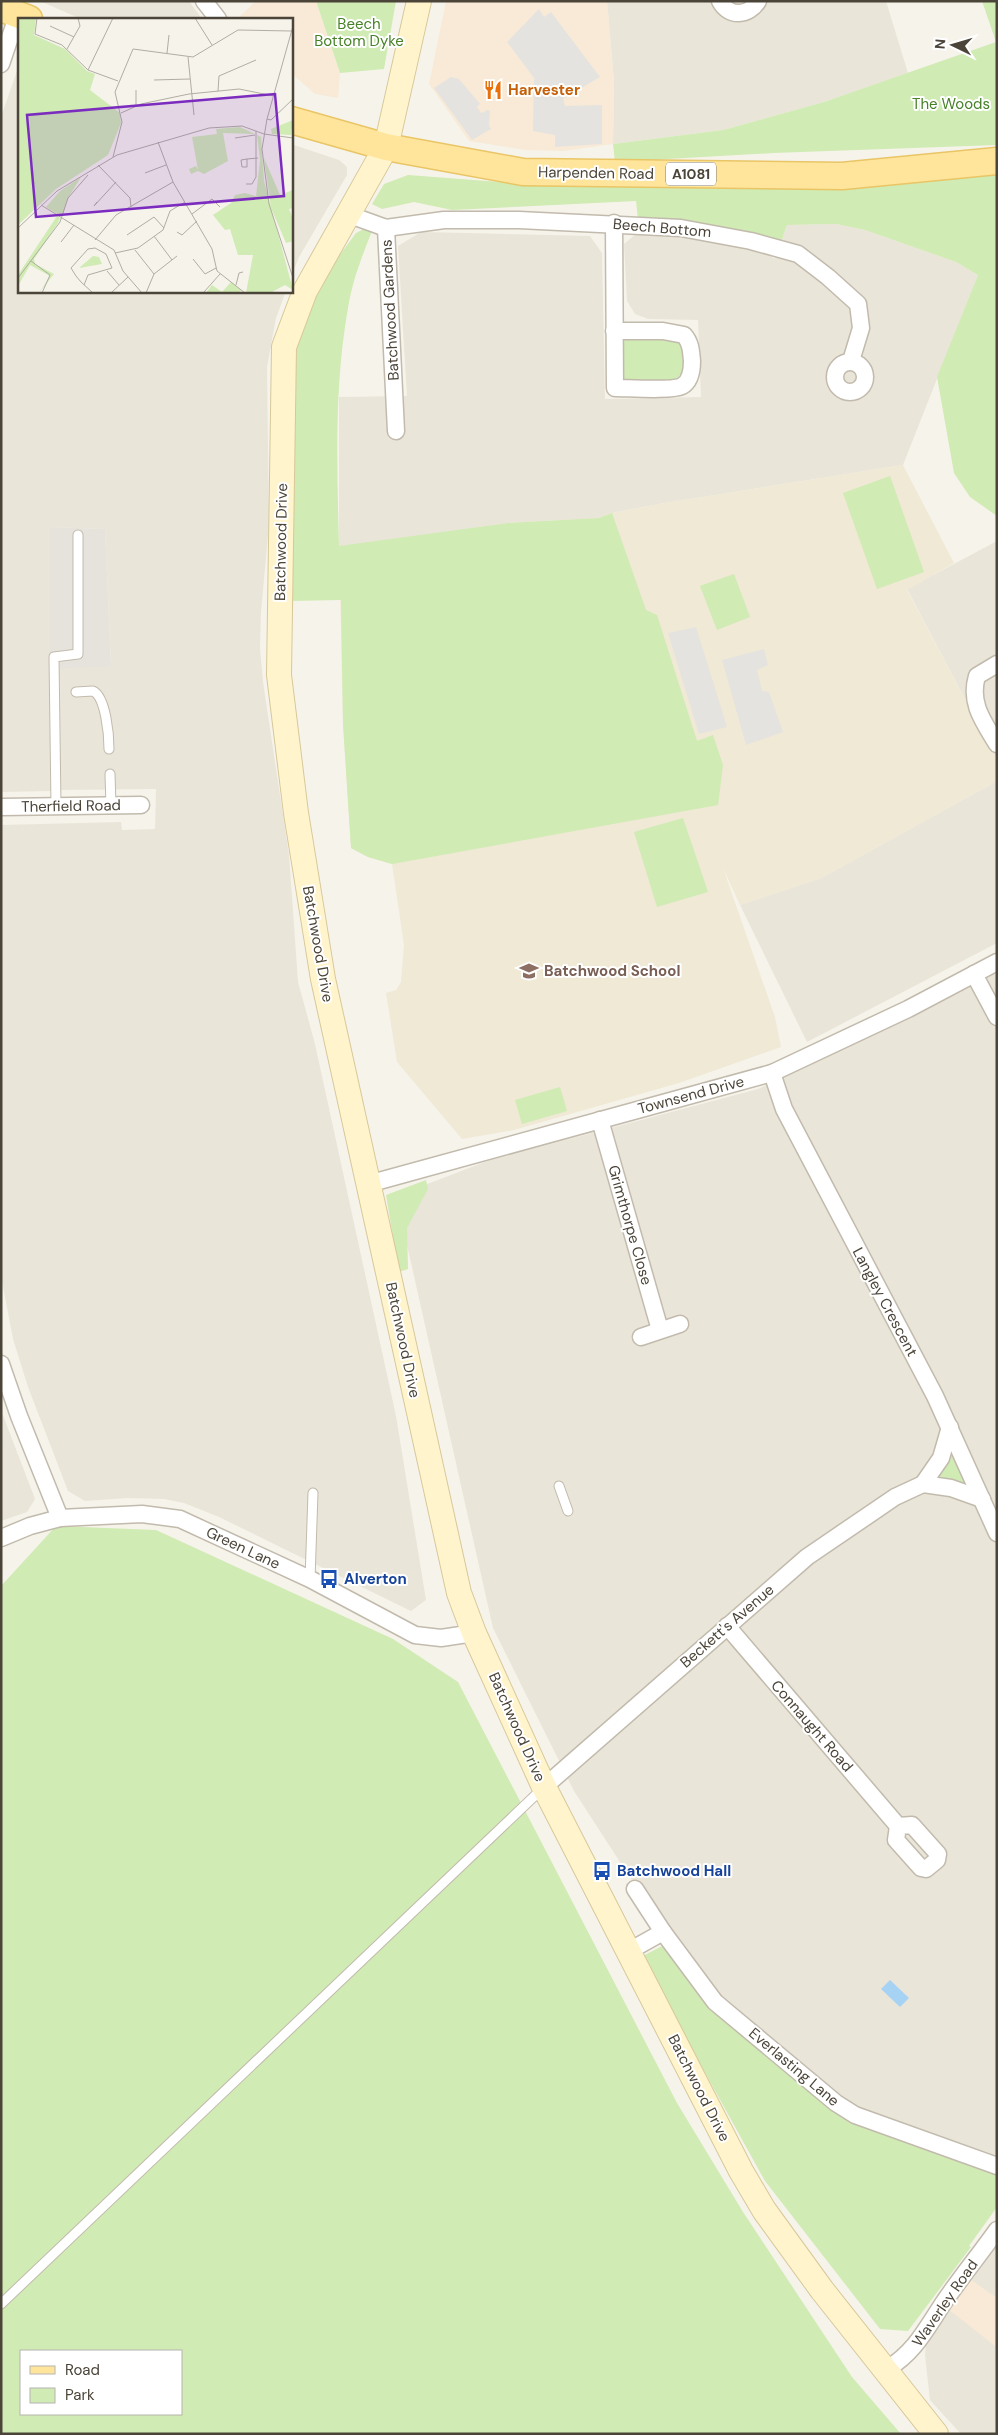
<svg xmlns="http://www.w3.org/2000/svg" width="998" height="2435" viewBox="0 0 998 2435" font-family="'DM Sans',sans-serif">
<rect width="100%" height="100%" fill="#f6f3eb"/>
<g fill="#eae5d9">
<polygon points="40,1 189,1 202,19 81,19"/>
<polygon points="607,1 886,1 908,73 824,102 723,130 613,144 614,82"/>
<polygon points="19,65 19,291 286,291 276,318 267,367 269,524 261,612 260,648 263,682 289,855 298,982 315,1044 396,1416 426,1600 411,1611 219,1517 184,1503 164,1499 128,1498 85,1501 68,1491 28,1387 13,1339 1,1276 1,825 121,822 122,830 155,829 156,789 61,790 60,669 111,665 105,529 50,527 50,791 1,792 1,117"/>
<polygon points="291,144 339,160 347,167 347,175 299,257 291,277"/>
<polygon points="836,224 865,230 956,262 978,275 903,465 659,504 612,513 599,518 508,523 339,547 339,397 407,396 398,246 421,232 590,236 602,253 605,399 701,397 698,320 648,319 635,314 627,301 624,244 638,232 756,247 775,259 787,225"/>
<polygon points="997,541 997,760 907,589"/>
<polygon points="997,781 997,943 807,1042 740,905 821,878"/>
<polygon points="997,971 997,2164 857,2115 716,2001 664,1930 574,1791 493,1628 396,1196 490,1160 758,1089 903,1020"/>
<polygon points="1,1410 35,1499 27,1512 1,1521"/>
<polygon points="997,2241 997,2434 961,2434 930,2400 925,2356 926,2337"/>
</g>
<g fill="#f8ead6">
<polygon points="256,1 316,1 340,73 338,98 315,94 291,73 291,19 240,19 239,17"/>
<polygon points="446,1 607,1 614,82 613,144 564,151 525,150 469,141 429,84"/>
<polygon points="970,2279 997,2298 995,2346 948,2309"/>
</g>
<polygon fill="#e6e2dc" points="50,527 105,529 111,666 60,669 61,790 50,791"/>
<polygon fill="#efe9d5" points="903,465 954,563 907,590 997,760 997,781 821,878 740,905 723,868 775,1017 781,1047 679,1083 514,1130 462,1139 397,1062 386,993 396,990 401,982 404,945 392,864 368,857 351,848 343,724 339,547 508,523 599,518 612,513 659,504"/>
<g fill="#d0ebb3" fill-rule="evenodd">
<polygon points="316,1 396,1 384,69 340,73"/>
<polygon points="982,1 997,1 997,145 773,153 615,162 613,144 723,130 824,102 996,42"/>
<polygon points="997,168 997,516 970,497 954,473 937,377 978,275 956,262 865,230 836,224 787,225 780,245 697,222 638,220 636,201 452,210 414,202 382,209 372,204 384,184 408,175 539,185"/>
<path d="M364,229L372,231C362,256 352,282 348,308C334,386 337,467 339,546L508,523L599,518L612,513L646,610L657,615L697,741L713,735L723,765L718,805L392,864L368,857L351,848L343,724L341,600L289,601L296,342L325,275L356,233Z"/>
<path d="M661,337C667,339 675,340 680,344C691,353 685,375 673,381C661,386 640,381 626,381C618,372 618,349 625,340Z"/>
<polygon points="890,476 924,572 877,589 843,493"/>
<polygon points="734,574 750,617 717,630 700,586"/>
<polygon points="683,818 708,892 657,907 634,832"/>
<polygon points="560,1087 567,1111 522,1124 515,1100"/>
<polygon points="426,1180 428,1189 407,1228 408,1269 399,1272 386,1195"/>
<polygon points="953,1450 969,1485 939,1476"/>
<path d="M56,1526L156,1530L393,1639L458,1682L677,2103L743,2212L852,2377L901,2434H1V1586ZM21,2351H181V2414H21Z"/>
<polygon points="664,1945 834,2104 997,2170 997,2207 969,2246 971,2247 908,2331 880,2329 765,2181 641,1957"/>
</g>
<g fill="#e5e3df">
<polygon points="539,9 544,17 551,12 600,77 563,99 565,106 602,105 602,144 555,147 555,135 533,131 534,78 507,42"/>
<polygon points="451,77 459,79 480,104 477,107 481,113 488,110 490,111 489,125 491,129 472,140 434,88"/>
<polygon points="696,627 727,727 699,734 668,633"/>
<polygon points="764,649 768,665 757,670 762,691 769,692 783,732 746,745 722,660"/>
</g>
<polygon fill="#a6d2f4" points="890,1980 909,1998 900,2007 881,1989"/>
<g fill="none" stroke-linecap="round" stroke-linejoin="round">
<g stroke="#c2bbad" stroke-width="11">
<g id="lane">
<path d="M76,692L93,691C106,697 109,736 109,749"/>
<polyline points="110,774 111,806"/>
<polyline points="56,807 54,657 78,654 78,535"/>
<polyline points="559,1486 568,1511"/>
<polyline points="310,1579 313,1493"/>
<polyline points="1,2304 544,1787"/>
</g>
</g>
<g stroke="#c2bbad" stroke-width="19">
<g id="street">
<polyline points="204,1 218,19"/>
<path d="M720,1C729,18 749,16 758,1"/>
<polyline points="1,64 18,14"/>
<polyline points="350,215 386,228 444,220 519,220 681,228 751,241 798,254 828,277 858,304 861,328 851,361"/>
<path d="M614,223L615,388C628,388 673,391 682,386C691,381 692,370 692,361C691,351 691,343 684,335L663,331H614"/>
<polyline points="386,228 396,431"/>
<circle cx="850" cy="377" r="15"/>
<path d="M997,664L977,676C969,703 983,721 997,744"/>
<polyline points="1,807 141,805"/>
<polyline points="974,974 997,1017"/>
<polyline points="772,1073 784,1109 935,1396 997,1533"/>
<polyline points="600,1120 660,1330"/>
<polyline points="368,1184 772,1073 908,1009 997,962"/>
<polyline points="641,1337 680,1324"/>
<polyline points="1,1364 19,1416 60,1518"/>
<polyline points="923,1484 941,1458 950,1427"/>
<polyline points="1,1538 30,1526 60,1518 142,1514 180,1519 310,1579 415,1635 441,1638 474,1633"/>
<polyline points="727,1626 898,1826 896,1840 921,1868 926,1869 937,1860 938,1854 912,1825 898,1826"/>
<polyline points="544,1787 807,1557 895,1497 923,1484 951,1488 982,1499"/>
<polyline points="635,1889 663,1932 715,2002 836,2103 855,2115 997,2166"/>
<polyline points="629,1951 663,1932"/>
<path d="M887,2369C915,2352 926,2329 944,2302C961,2277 980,2254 997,2230"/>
</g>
</g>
<g stroke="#d7c89a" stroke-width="26">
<polyline id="secondary" points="419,1 386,147 305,291 284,347 279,675 296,813 323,979 459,1593 474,1633 544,1787 741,2171 764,2210 822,2290 936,2434"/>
</g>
<g stroke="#e9c566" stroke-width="29">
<g id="primary">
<polyline points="1,8 29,19"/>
<polyline points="291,120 386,147 523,172 842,176 997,161"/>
</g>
</g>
<use href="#lane" stroke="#fff" stroke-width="9"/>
<use href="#street" stroke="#fff" stroke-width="16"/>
<use href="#secondary" stroke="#fff4cc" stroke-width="24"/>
<use href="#primary" stroke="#ffe59b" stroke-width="26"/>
</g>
<defs>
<g id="restaurant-bare" transform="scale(1.5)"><path d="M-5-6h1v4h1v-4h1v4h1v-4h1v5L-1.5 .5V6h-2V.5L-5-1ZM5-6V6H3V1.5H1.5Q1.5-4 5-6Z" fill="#e8710a" stroke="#fff" stroke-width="2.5" paint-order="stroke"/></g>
<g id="school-bare" transform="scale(1.5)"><path d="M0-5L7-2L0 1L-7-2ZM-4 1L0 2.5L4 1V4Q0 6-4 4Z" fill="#8d6e63" stroke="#fff" stroke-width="2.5" paint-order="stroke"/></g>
<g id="bus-bare" transform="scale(1.5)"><path d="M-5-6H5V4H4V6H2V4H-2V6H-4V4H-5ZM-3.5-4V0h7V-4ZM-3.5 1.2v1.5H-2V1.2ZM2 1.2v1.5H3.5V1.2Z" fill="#1a4fb4" stroke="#fff" stroke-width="2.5" paint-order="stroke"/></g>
</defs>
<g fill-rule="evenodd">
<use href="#restaurant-bare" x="493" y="90"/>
<use href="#school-bare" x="529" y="971"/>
<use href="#bus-bare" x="329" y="1579"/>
<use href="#bus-bare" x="602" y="1871"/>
</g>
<g text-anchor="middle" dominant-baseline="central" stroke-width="4" stroke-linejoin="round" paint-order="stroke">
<rect fill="#fff" stroke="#817c74" stroke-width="1" x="666" y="162.5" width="50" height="23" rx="4"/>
<g font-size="14" font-weight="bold" fill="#4b4438">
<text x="691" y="174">A1081</text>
</g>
<g font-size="15" fill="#478128" stroke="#fff">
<text x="359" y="24">Beech<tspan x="359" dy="17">Bottom Dyke</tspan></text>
<text x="951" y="104">The Woods</text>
</g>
<g font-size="15" font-weight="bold" fill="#c56008" stroke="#fff" text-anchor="start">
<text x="508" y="90">Harvester</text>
</g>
<g font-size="15" fill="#4b4438" stroke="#fff">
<text transform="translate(596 173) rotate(1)">Harpenden Road</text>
<text transform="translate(662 228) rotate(5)">Beech Bottom</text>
<text transform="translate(390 310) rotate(-93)">Batchwood Gardens</text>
<text transform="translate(281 542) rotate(-89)">Batchwood Drive</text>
<text transform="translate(71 806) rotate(-1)">Therfield Road</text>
<text transform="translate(318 944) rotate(80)">Batchwood Drive</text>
<text transform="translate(691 1095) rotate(-15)">Townsend Drive</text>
<text transform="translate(630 1225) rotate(74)">Grimthorpe Close</text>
<text transform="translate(885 1302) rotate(62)">Langley Crescent</text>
<text transform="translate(403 1340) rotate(78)">Batchwood Drive</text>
<text transform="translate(243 1548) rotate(25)">Green Lane</text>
<text transform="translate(727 1626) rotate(-41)">Beckett's Avenue</text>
<text transform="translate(812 1726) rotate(49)">Connaught Road</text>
<text transform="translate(517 1727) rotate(66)">Batchwood Drive</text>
<text transform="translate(794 2067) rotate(40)">Everlasting Lane</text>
<text transform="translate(699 2088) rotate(63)">Batchwood Drive</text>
<text transform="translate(945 2303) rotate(-55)">Waverley Road</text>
</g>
<g font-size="15" font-weight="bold" fill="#785e54" stroke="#fff" text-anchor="start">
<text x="544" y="971">Batchwood School</text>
</g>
<g font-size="15" font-weight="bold" fill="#164399" stroke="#fff" text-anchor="start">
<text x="344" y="1579">Alverton</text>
<text x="617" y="1871">Batchwood Hall</text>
</g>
</g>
<g transform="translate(18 18)">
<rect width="275" height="275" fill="#f6f3eb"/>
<path d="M0,0H18L16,17L47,31L69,53L77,56L72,72L102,95L103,105L90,137L38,171L0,207ZM275,102L273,117L254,116L253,111ZM222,109L237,116L205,115L210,143L186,156L180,153L173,156L171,151L178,148L180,152L174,119L199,116L198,111ZM239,117L243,119L246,163L275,272L267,267L252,275H228L235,237H220L212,211L207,212L195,197L213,185L217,177L227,175L238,178L242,142ZM246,140L262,177L275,172V190L271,191L275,201V223L268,225L253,190ZM63,159L50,180L44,199L28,189L42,173ZM39,198L42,200L40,205L16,241L17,246L36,256L21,275L32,258L12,247L0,268V257ZM75,238L81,239L84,246L61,250ZM213,264L223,272L221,275H188L194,267L204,274Z" fill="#d0ebb3"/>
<path fill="none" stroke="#b2ada3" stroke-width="1" d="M19,0L17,16L44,27L70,52L100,63M177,0L194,27M32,8L56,19M275,8L249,101L244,131L251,186L275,260M49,31L62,8L60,0M149,35L151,17M170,39L176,97M70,52L95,0M136,62L172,61M118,72V88M200,73L201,58L238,42M103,95L123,86L171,76L221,71L256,78M249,101L253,102L275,81M217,120L237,117M140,124L155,164L194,231L199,253L227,275M95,139L104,104L97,74L115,31L175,39L220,12L273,13M229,141V149H224L223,142L229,141L240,140M80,147L112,180L113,189M127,155L148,147M228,166H234L238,159V113M79,184L76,188L98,164M23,187L96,232L105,253L124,275M174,196L194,181L202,189M0,210L39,173L99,137L191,110L224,108L246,116L275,120M159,214L164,217L179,203M109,217L136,199L146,210M136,218L154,242M77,222L98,197L155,164M43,224L56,207M117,232L136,256M97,235L120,230L145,212L152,193L167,184M175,241L187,256L198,250M13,243L32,257L24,275M89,253L101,267M0,260L42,204L50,180L70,157M66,267L70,257L94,250L88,236L77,230L70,231L53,250L58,258L63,264L75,275M218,267L221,255L225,254M186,274L202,256M93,275L110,259M128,275L136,256L159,238"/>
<path fill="#7b2cbf" fill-opacity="0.15" stroke="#7b2cbf" stroke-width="2.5" d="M257,76L266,178L18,199L9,97Z"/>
<rect width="275" height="275" fill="none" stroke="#4b4438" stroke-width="2.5"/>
</g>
<rect width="998" height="2435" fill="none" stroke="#4b4438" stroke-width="5"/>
<rect x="20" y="2350" width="162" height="65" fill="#ffffff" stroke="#b7b4af"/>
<rect x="30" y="2366" width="25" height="8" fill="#ffe59b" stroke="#b7b4af"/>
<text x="65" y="2375" font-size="15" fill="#4b4438">Road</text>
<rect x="30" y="2388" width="25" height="15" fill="#d0ebb3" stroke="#b7b4af"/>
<text x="65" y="2400" font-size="15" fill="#4b4438">Park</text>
<g transform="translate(953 45) rotate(275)" stroke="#ffffff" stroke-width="4" paint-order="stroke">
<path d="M0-4L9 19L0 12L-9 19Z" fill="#4b4438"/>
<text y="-8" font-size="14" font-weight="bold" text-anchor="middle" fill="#4b4438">N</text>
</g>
</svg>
